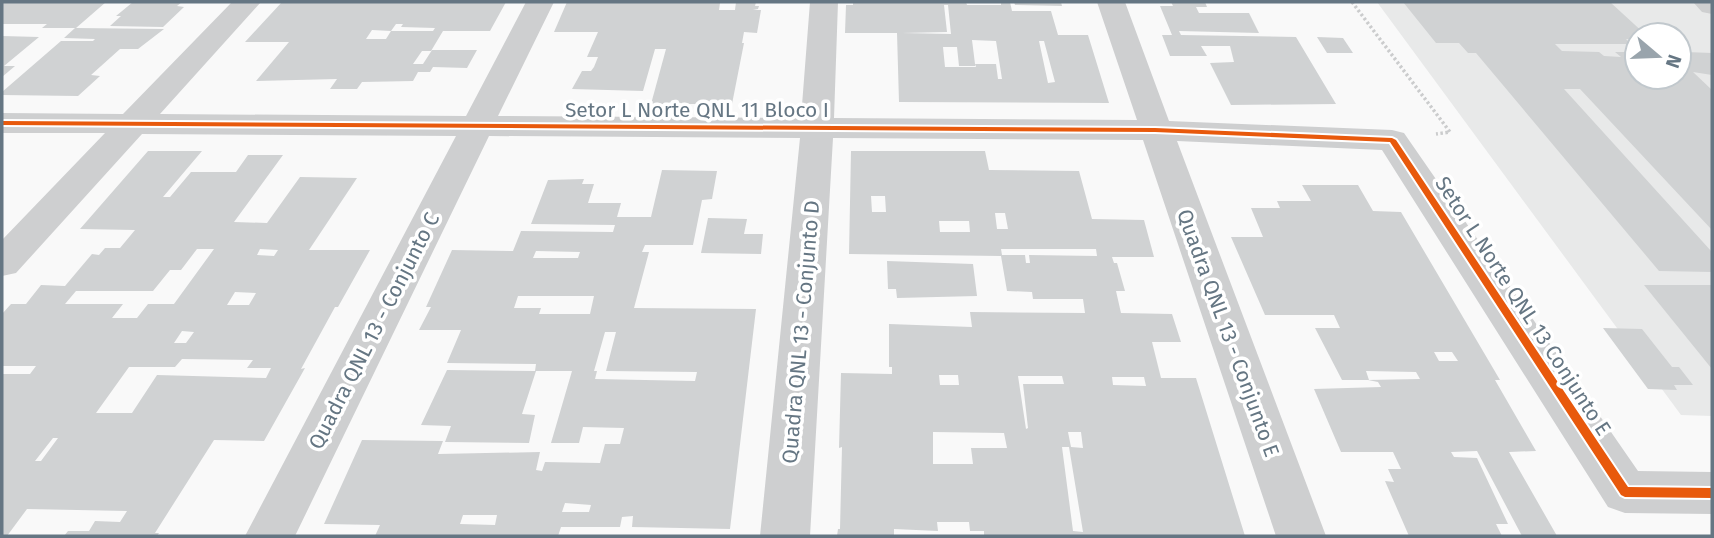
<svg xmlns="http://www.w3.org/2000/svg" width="1714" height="538" viewBox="0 0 1714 538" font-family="'Fira Sans',sans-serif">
<rect width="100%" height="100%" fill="#f9f9f9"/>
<path fill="#e8e9e9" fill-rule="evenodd" d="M1377,2H1709L1712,4V416L1681,415ZM1637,35H1679V77H1637Z"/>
<g fill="#d0d2d3" fill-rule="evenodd">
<polygon points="2,2 106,2 76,28 164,29 138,49 120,49 91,75 100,76 78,96 2,95 2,92 61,41 93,41 95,39 64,38 75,28 42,28 47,24 2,24"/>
<polygon points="133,2 182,2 177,6 184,7 163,27 110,26 121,16 116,16"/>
<path d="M282,2H506L490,31H443L431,51H422L413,64H423L432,50H477L467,68L433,67L430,72H418L413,81L362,82L357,89H330L337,79L256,81L289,42H245ZM396,24H403L401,27L435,28L433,31H391L386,39H366L372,30L391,31Z"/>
<polygon points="567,2 720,3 719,10 735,10 736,2 756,2 755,6 759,6 758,9 753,10 761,10 757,33 744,32 742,43 744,43 732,104 651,104 666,49 655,49 643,91 572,89 582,71 591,71 594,67 598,57 587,57 598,32 554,32"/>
<path d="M853,2H966L967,5H1001V2H1010L1012,11H1051L1058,35H1088L1109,103L899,102L897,33H845L846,5H853ZM944,5H948L951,34L902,33L947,32ZM972,40L996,41L1002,79H998L996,64H975ZM1039,41H1044L1055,82L1048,83ZM943,47H957L959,66H975V64L976,67H945Z"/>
<polygon points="1014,2 1061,2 1062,6 1015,5"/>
<polygon points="1171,2 1205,2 1207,7 1196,7 1199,13 1249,13 1259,33 1179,31 1181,35 1296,37 1336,104 1231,105 1210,63 1234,62 1230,46 1201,46 1207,56 1170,56 1162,35 1172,35 1160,6 1173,6"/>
<polygon points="1403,2 1610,2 1646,35 1637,35 1637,39 1626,39 1631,44 1555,44 1562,51 1599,52 1604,56 1621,57 1615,52 1637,52 1637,77 1679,77 1679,57 1692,57 1686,52 1712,53 1712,75 1693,72 1712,90 1712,230 1580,89 1564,89 1712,252 1712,272 1659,271 1476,53 1468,53 1459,43 1436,43"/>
<polygon points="2,36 39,37 4,66 15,66 2,77"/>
<polygon points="1317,37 1343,38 1353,53 1327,53"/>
<path d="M148,151H202L163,197H170L191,172H236L248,155H283L234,222L267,223L300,177L357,178L309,250H370L338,307H335L301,369L305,368L264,441L214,440L155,533H159L157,536H64L68,531H89L95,521L120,522L127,511L27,509L7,536H2V374H30L36,366H2V314L11,304H26L41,285L65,286L92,254L99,255L105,248H120L135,230L80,229ZM197,249H214L174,304H148L137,318H112L123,304H65L76,291H153L170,270H181ZM260,249L278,250L274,256L257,255ZM235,292L256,293L249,305H227ZM182,331L194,332L186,343H174ZM182,359L253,360L247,368H271L266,378L157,375L132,413H96L129,367H175ZM53,438H58L41,461H35Z"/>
<path d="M851,151H985L989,170L1079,171L1092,219L1144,220L1154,257H1112L1114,263H1117L1125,291H1116L1121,313L1172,314L1181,342H1152L1161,378H1196L1245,536H984V531H970L969,522H937L938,531L894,529V536H837L838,529H840L842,447L839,448L841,373L892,374V367H889V324L972,327L970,312L1085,313L1083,299H1033L1032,292L1007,291L1001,256L849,254ZM871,196H885L886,212H872ZM995,213H1005L1008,229H997ZM939,221H969L970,232H940ZM1001,249H1096L1097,256L1029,255L1030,263H1026L1025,255H1002ZM939,375H958L959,385H940ZM1018,376H1062L1064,384H1023L1028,428L1026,429ZM1112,377H1144L1146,386L1113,385ZM933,432L1004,433L1007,448H971L973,464H933ZM1068,432H1081L1083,448L1071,447ZM1062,447H1069L1083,532L1073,531Z"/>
<path d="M662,170L717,171L712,199L702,200L693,245H645L642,252H649L634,308L756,309L730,529L632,527L633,516L622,517L620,527H561L558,536H375L380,525L324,524L362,440L443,441L438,454L540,452L536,470L542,471L545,462L600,463L605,444H620L624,428L583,427L579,443H551L572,371H536L522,414L535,415L529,443L445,442L451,426L421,425L447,370L535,371L536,364L447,363L461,330H419L431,307H426L452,250L513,251L521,231L613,232L615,225L531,224L548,180L584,179L582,184H594L588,203H621L617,217H651ZM536,251L580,252L578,258H533ZM518,296H594L590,314H539L541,308H514ZM605,332H616L606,371L697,372L695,381L595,379L597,371H594ZM565,503L591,505L589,512H562ZM463,515H497L495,525L460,524Z"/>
<path d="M1302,185H1358L1373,211L1401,212L1500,380H1495L1536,451L1509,452L1557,536H1522L1477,451L1451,452L1454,457L1477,458L1508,524H1496L1502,536H1409L1385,481L1394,482L1388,469H1401L1393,452H1341L1314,389L1381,387L1378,382L1368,380L1420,379L1416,372L1366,371L1369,380H1342L1315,328H1340L1334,315H1265L1231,237H1263L1251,208H1280L1277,201H1311ZM1434,352H1452L1458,361H1439Z"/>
<polygon points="708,218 747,219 744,234 763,234 761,254 701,253"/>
<polygon points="887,261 973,264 977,296 897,298 896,289 888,289"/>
<polygon points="1644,285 1712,285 1712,369"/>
<polygon points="1603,328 1642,329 1672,367 1679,367 1693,385 1674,385 1677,390 1648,389"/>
</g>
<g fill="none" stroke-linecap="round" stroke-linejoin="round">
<polyline stroke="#cbcccd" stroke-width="3.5" stroke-dasharray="2.5 2.5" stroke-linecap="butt" points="1352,2 1450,132 1436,134"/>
<g fill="#cecfd0" fill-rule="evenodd">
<polygon points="232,2 261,2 160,114 466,116 526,2 554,2 498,116 801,118 810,2 838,2 834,118 1137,120 1097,2 1125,2 1169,121 1392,130 1404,133 1638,471 1712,472 1712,514 1625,513 1608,507 1382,150 1177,141 1326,536 1276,536 1143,140 833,138 810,536 760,536 800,138 489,136 295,536 245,536 456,136 142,134 16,273 2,276 2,240 105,133 2,133 2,113 123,114"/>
<polygon points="1693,2 1712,2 1712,14 1702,12"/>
</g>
<g stroke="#fff" stroke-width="4">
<polygon id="cycleway" points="2,121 1155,128 1392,138 1396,140 1628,487 1712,488 1712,498 1625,497 1621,495 1390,142 1155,132 2,125"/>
</g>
<use href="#cycleway" fill="#e8590c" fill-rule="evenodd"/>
</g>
<g text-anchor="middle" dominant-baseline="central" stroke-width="7" stroke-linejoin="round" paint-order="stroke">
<g font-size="21" fill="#657683" stroke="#fff">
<text x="697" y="110">Setor L Norte QNL 11 Bloco I</text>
<text transform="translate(1523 306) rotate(57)">Setor L Norte QNL 13 Conjunto E</text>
<text transform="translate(374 331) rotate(-63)">Quadra QNL 13 - Conjunto C</text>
<text transform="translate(801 332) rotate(-85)">Quadra QNL 13 - Conjunto D</text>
<text transform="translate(1228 333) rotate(70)">Quadra QNL 13 - Conjunto E</text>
</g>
</g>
<rect width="1714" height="538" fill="none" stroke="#657683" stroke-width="7"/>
<g transform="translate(1658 56) rotate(109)"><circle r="33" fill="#ffffff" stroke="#c1c8cd" stroke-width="2"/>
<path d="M0-5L12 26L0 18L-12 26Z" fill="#99a4ac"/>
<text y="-10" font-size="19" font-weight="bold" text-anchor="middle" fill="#657683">N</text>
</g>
</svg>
